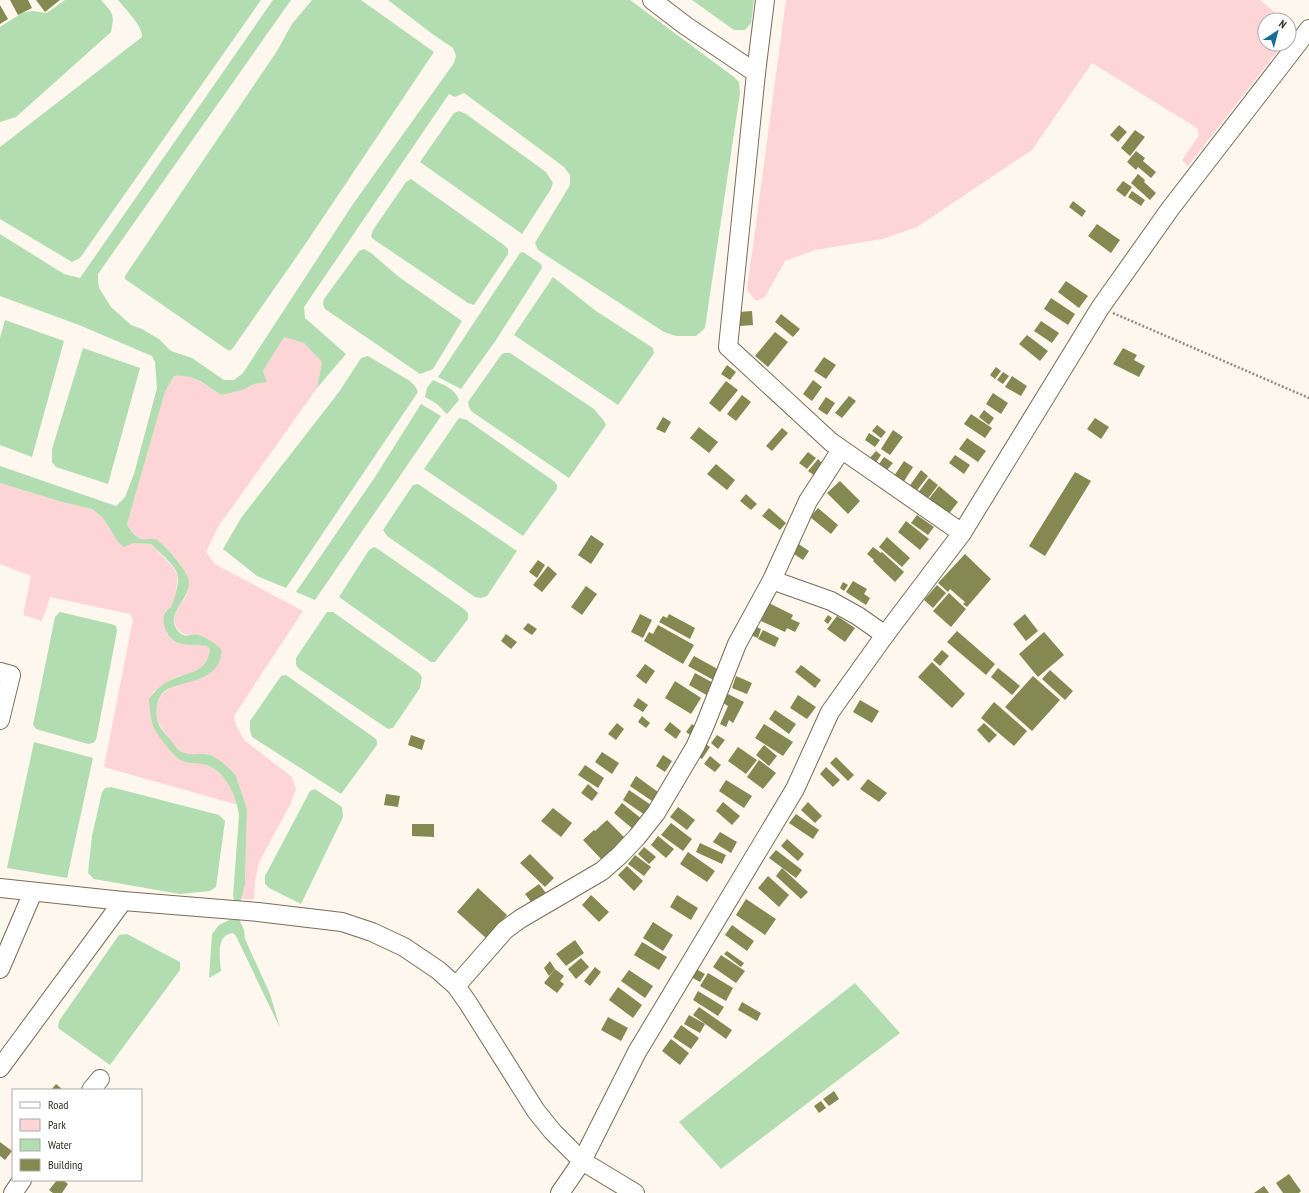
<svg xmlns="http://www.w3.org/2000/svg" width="1309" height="1193" viewBox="0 0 1309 1193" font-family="'PT Sans Narrow',sans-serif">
<rect width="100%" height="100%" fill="#fdf7ed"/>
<g fill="#fed5d6">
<polygon points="786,0 1260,0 1284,20 1265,20 1265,44 1283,44 1188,166 1182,160 1199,135 1197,128 1092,63 1032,150 917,227 882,239 815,250 785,261 765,297 756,301 747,290"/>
<path d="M284,336L304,343L322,362L317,388L218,527L206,552L215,564L303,611L234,716L236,725L244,740L292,777L296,789L291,803L259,862L255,881L254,899H241L245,885L247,809L236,776C233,771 216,756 210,755C201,752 190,757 180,751C175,747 172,742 168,737C156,723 151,709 163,693L222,655L198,635C188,635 183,636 177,628C165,611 193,599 188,584C187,579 185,574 183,569C180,562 164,544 157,540C152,538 146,540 141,539C134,536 130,530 127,524L165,392L174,376C195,374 205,384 221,395L243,390L254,384L267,382L263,371Z"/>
<path d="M0,483L62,502L92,509L103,518L118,542L151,544L174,568L178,576L174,603L171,607L165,611L167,634L206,646L210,649C207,673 192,671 174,678C167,681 160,688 153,692L154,728L170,750L181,761L188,763L204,764L213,768L227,780L238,805L104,767L133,619L130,614L50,597L42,621L23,615L31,576L0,564Z"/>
</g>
<g fill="#b1ddb0">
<path d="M65,0H101C113,14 115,13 111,32L16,117L0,122V27L22,13L32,11L47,13Z"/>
<path d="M118,0H261L80,258L72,262L0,219V147L142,37C143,26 125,9 118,0Z"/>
<path d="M273,0H291L98,274V281L99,288L111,307L131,325L142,329L159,339L171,351L192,358L224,380H234L243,373L353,204L454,63L456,56L453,48L431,33L388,0H630L734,77L739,82L740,93L705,328L696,336H676L664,332L538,250L535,243L570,185V175L564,167L464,93L455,97L449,94L304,307L305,318L346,354L317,388L322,362L304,343L284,337L263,371L267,382L254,384L243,390L221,395C205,384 195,374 174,376L165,392L127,524C130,530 134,536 141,539C146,540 152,538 157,540C165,545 185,568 188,578C195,599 160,613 180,633C185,638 191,634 198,635C206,637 215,643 221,649C222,655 221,660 217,666C202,686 171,681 161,695C155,704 155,718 160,727C163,732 167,736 170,739C173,743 176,748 180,751C190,757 201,752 210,755C216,756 233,771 236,776L247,809L245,885L241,899L239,919L244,930L245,939L270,994L280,1028L236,936L233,933C215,935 220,958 221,971L209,978L212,934L219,925L232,919L235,902L233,896L239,816C237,796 225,769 203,764C196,763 188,764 182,761C174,757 156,734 153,726C150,717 150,708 149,699C155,690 163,683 173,679C191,671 207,673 210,649L206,646C197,644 188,646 179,643C168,640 160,623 165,613C166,610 169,609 171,607C174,603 179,582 178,577C178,567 158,551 151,544L133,543L124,547L118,542L103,518L92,509L62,502L0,483V466L116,506L125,497L134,474L157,388L155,362L152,356L79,325L0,296V234L64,274L80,278Z"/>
<polygon points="312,0 361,0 434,52 304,246 233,348 229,351 125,279 125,276 277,51 292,24"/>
<polygon points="692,0 754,0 751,23 745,30 734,30"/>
<polygon points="459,111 466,114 546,172 553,183 551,189 522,234 420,162 454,113"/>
<polygon points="411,179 504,245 508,249 508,254 474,305 468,303 373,239 371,236 373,230 406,182"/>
<polygon points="364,249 371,253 399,277 462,321 433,369 420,374 325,309 323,304 324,299 359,251"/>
<polygon points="523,252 541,264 542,268 496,340 461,389 438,377 520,253"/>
<polygon points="553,277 596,311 653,348 654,353 618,405 514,335"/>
<polygon points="5,320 64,341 32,457 0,445 0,338"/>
<polygon points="83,348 140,368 108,484 56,467 52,462 52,449"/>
<polygon points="504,353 510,353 594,409 604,421 606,425 569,478 471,411 469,407 468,402 501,355"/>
<polygon points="368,356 410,381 415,386 418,392 286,588 257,576 223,549 241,518 339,392 361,358"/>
<path d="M433,380C443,385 455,388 459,400L447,414L437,404L425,397L427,388Z"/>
<polygon points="421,404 441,416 315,600 296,592 375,477"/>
<polygon points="459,418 467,420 555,482 557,485 557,489 523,536 424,469"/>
<polygon points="418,484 517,551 487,596 481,598 475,597 387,536 383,530 413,485"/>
<polygon points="374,547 378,549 464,609 468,613 468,619 435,662 431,662 339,597 369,550"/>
<polygon points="60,612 111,624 116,626 117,631 96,740 93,743 88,744 36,729 33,725 55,617"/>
<polygon points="327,612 333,612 419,673 422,677 420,688 393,728 388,729 299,669 296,665 296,658"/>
<polygon points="286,675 376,739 377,741 377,745 341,794 252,737 250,730 250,721 281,676"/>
<polygon points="34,742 93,758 67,878 7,868"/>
<polygon points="111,787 219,815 225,821 216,887 210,891 180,894 94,879 88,873 92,836 102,792 105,788"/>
<polygon points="315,789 342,807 343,817 301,904 269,888 265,884 265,876 310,791"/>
<polygon points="127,934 180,962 180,970 110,1065 58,1028 59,1021 119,935"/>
<polygon points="855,983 900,1033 721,1169 679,1122"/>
</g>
<g fill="#848851">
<polygon points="10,0 28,0 32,8 18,15"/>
<polygon points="36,0 60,0 45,12"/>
<polygon points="0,5 8,19 0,24"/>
<polygon points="1119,125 1127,132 1118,142 1110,135"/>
<polygon points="1135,130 1145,137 1130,156 1121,148"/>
<polygon points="1136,151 1145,158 1143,161 1156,172 1151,178 1138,167 1136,170 1127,162"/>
<polygon points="1138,174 1145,180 1144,182 1156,193 1150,200 1131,183"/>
<polygon points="1123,181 1132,187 1125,197 1116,190"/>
<polygon points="1132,191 1145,200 1141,206 1128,197"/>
<polygon points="1073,201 1086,211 1082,217 1069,207"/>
<polygon points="1097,224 1120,240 1111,253 1088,236"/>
<polygon points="1066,281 1088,296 1079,308 1058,292"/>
<polygon points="1051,298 1075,314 1068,325 1044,309"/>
<polygon points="752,311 753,325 740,326 739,312"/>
<polygon points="781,314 800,329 793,337 775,322"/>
<polygon points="1041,321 1059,333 1052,343 1034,331"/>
<polygon points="775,332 788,342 768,367 755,356"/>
<polygon points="1027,335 1048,351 1040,361 1019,344"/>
<polygon points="1123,348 1137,355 1134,360 1145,366 1139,377 1113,364"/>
<polygon points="824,357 836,365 826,379 814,371"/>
<polygon points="727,365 736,372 730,380 721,374"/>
<polygon points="996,367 1001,371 995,379 990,375"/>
<polygon points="1003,372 1009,376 1003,384 997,380"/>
<polygon points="1012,376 1027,386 1021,396 1005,387"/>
<polygon points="813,380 822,387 812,401 803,394"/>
<polygon points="726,381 738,390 720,412 709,403"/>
<polygon points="993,393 1008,403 1001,414 986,404"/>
<polygon points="742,395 751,402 736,421 727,414"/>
<polygon points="849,396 856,401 842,418 835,413"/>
<polygon points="826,397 835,403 827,415 818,409"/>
<polygon points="984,410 994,418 989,425 979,417"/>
<polygon points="971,414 992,428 985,438 964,424"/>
<polygon points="663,417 671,422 665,433 656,429"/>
<polygon points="1095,418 1109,427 1101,439 1087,429"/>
<polygon points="877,425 886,432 881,438 872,431"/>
<polygon points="699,427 718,442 709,453 690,438"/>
<polygon points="782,428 788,433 772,451 766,446"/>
<polygon points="893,430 903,437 890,455 881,449"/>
<polygon points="869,433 880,440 875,447 865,440"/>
<polygon points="967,438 986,451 978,462 959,449"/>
<polygon points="876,451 881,455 875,464 869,459"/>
<polygon points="808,452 816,458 807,469 799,463"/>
<polygon points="955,455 970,465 964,474 949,463"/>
<polygon points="884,457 893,463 887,470 879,464"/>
<polygon points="818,459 824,465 815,476 808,471"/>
<polygon points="904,461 913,467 901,486 892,479"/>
<polygon points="716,464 735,480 727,490 707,474"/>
<polygon points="921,470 928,476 915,493 908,488"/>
<polygon points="1075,472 1091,481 1045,556 1029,546"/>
<polygon points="929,478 938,485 926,501 917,494"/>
<polygon points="840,481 860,501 848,514 827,493"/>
<polygon points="939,486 958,502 948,515 928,500"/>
<polygon points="746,494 757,504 751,510 740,501"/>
<polygon points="769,508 786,523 780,530 762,516"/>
<polygon points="818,508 838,525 831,534 810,517"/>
<polygon points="917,515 934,527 928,535 911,523"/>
<polygon points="906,521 929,539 920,550 898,532"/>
<polygon points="591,535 604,544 591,564 578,555"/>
<polygon points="887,537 910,558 902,567 879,547"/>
<polygon points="797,543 809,551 803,560 791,552"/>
<polygon points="873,547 881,553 882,552 904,572 895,582 873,561 874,560 867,554"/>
<polygon points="965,554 991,579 967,607 963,604 965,602 950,589 948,592 938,583"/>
<polygon points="538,560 545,565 537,578 529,572"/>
<polygon points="548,566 557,574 542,592 533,585"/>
<polygon points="853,581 867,589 864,594 870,598 866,605 846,592"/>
<polygon points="843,582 848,585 844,591 840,588"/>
<polygon points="937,585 946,593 933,608 924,600"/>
<polygon points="586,586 597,594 582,615 571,607"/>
<polygon points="949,593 966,609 951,627 933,611"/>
<polygon points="769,603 793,615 791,619 800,623 795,632 787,628 785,632 761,621"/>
<polygon points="640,614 652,620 643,638 631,632"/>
<polygon points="669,614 695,628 690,639 659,622 663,616 667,618"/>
<polygon points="1025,614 1038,631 1026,641 1013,624"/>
<polygon points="828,615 832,618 828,624 824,621"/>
<polygon points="837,616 855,628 845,642 827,629"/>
<polygon points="528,623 537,629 532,635 523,629"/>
<polygon points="658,625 694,645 683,664 644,641 649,632 653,634"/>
<polygon points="752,625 761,629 758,638 748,634"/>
<polygon points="763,630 779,638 775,647 758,639"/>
<polygon points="957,631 995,664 986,675 947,642"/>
<polygon points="1044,632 1064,655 1038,677 1019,654"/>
<polygon points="506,634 517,642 511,649 501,641"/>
<polygon points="942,650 949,656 940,666 933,660"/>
<polygon points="694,656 723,672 717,682 688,666"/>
<polygon points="932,662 965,694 952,708 918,677"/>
<polygon points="645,664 655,671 646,684 636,676"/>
<polygon points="801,665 821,680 815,688 795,672"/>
<polygon points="998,668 1020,686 1012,695 991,677"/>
<polygon points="1050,670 1073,691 1065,700 1042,679"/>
<polygon points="695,673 717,685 710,697 689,685"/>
<polygon points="736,676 752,683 747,694 732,688"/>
<polygon points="1033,676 1060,700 1032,731 1005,707"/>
<polygon points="675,681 701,698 691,714 665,698"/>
<polygon points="728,694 744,702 733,723 729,720 726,727 720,724 728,706 723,703"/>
<polygon points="798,695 816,707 807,719 790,708"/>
<polygon points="638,698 648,705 643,712 633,706"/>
<polygon points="860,700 879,711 872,723 853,712"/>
<polygon points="994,702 1027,731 1014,746 981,718"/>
<polygon points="775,710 796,724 789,734 769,719"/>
<polygon points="642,716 650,723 646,728 638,722"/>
<polygon points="670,722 681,731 676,739 664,730"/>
<polygon points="617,723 624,729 616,740 608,734"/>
<polygon points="984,723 997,735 989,743 977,730"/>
<polygon points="692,724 701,731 695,738 686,732"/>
<polygon points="764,724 793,742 783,756 755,738"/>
<polygon points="411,735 425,740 422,750 408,745"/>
<polygon points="717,735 725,740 718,749 711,743"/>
<polygon points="703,742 710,747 702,759 695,754"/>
<polygon points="764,745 777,756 769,766 756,755"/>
<polygon points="738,747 757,760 746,774 728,761"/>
<polygon points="602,752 619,763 612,774 595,762"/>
<polygon points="663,755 672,761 665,772 656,766"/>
<polygon points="710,756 721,765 715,772 704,764"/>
<polygon points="836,757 854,775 848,781 830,763"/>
<polygon points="759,760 776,773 763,789 747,777"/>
<polygon points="585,765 604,778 598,788 578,775"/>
<polygon points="826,767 840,780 833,787 820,774"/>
<polygon points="636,776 658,792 652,801 630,786"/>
<polygon points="868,779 887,793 879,802 860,789"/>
<polygon points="726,780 752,796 744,808 719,791"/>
<polygon points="588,784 598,793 592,801 581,793"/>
<polygon points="629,790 651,805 645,815 623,800"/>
<polygon points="386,794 400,796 398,807 384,805"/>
<polygon points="723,802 740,816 732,825 716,811"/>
<polygon points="808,802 822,816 815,823 801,810"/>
<polygon points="622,803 643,820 634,830 614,813"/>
<polygon points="678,807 695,820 687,830 670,817"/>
<polygon points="553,808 572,823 561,837 541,821"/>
<polygon points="796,814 819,830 813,839 789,823"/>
<polygon points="607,820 627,840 604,862 583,840 594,830 595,831"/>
<polygon points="671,823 692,839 683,851 661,835"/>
<polygon points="412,824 434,824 434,837 412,836"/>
<polygon points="720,832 737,842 731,853 713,842"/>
<polygon points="658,836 674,849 666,858 651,845"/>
<polygon points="787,839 804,854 798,861 781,846"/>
<polygon points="700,843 726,855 722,864 696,852"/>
<polygon points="644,847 656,857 649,864 638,854"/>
<polygon points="776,850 802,870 796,878 769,858"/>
<polygon points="688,852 715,871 707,882 680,864"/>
<polygon points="530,854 554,878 545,887 520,863"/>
<polygon points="635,855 651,867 644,876 628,864"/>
<polygon points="627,866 643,881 634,891 618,875"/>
<polygon points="782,868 808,892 801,899 776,876"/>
<polygon points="768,876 789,895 779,907 758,888"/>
<polygon points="539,884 549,897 535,907 525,894"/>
<polygon points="478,888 507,915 486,938 457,912"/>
<polygon points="591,895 609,912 599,922 582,905"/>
<polygon points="677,895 698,908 691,920 670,907"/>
<polygon points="746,899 776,919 765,935 736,915"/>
<polygon points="653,922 673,935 663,951 643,938"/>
<polygon points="732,925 754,941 747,951 725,935"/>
<polygon points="575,940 584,953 566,966 556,954"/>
<polygon points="642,942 667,957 659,970 634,955"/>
<polygon points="727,951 744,963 741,967 724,954"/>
<polygon points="721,955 745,971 736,983 713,967"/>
<polygon points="581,958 589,967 576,979 568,969"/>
<polygon points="550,961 555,969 549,976 544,968"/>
<polygon points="595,967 601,972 590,986 584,981"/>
<polygon points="555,969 564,976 560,981 564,984 557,993 544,983"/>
<polygon points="696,969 705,974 700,982 691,977"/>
<polygon points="629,970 653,986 645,998 621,981"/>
<polygon points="708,973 733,988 726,1001 700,986"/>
<polygon points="618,987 642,1005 633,1018 609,1000"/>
<polygon points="698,991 724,1007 718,1016 693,1000"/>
<polygon points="742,1002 761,1013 757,1021 738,1010"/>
<polygon points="699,1007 732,1030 726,1039 693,1015"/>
<polygon points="689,1015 705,1024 700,1033 684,1024"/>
<polygon points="608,1017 628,1028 621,1041 601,1030"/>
<polygon points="681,1025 699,1038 691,1049 673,1037"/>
<polygon points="671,1039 689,1053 680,1065 662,1051"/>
<polygon points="56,1084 63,1090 51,1090"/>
<polygon points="834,1091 839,1099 829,1106 823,1099"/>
<polygon points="821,1101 826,1108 819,1113 814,1106"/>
<polygon points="0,1142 12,1151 5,1160 0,1156"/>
<polygon points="1289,1174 1301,1191 1299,1193 1283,1193 1276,1183"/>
<polygon points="57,1180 63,1180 68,1184 62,1193 53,1193 49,1190"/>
<polygon points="1264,1186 1269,1193 1254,1193"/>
</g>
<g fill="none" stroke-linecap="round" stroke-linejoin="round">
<g stroke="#7b6d56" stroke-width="20">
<g id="minor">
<polyline points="652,0 686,26 756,73"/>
<polyline points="765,0 756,73 728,347 831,442 962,533"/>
<polyline points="772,580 831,601 858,616 885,635"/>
<polyline points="0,672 11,675 0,720"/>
<polyline points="0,888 123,901 258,912 342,922 372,932 404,947 438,970 456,986 468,1003 536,1111 553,1132 582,1161 635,1193"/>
<polyline points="0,969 33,892"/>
<polyline points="456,986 505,930 520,919 602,871 620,855 637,837 656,813 695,747 705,725 737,644 772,580 808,501 841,450"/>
<polyline points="0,1068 123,901"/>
<polyline points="91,1090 100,1079"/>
<polyline points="13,1193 22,1180"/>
<polyline points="560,1193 582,1161 637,1052 795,789 830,712 885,635 962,533 1100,308 1170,209 1309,29"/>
</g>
</g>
<polyline stroke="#918b81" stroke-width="2.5" stroke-dasharray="2 2" stroke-linecap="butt" points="1113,313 1309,398"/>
<use href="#minor" stroke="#fff" stroke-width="18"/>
</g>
<rect x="12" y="1089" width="130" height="92" fill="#ffffff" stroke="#aeaba7"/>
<rect x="20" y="1102" width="20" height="6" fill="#ffffff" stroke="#aeaba7"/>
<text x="48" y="1109" font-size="12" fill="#342e24">Road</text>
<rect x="20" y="1119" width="20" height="12" fill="#fed5d6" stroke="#aeaba7"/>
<text x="48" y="1129" font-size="12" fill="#342e24">Park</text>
<rect x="20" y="1139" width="20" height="12" fill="#b1ddb0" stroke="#aeaba7"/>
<text x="48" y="1149" font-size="12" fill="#342e24">Water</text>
<rect x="20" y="1159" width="20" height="12" fill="#848851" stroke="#aeaba7"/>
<text x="48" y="1169" font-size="12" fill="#342e24">Building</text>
<g transform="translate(1277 32) rotate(36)"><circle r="19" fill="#ffffff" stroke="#aeaba7"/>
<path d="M0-3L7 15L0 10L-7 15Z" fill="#156b9c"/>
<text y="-6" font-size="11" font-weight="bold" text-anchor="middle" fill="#342e24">N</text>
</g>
</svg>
